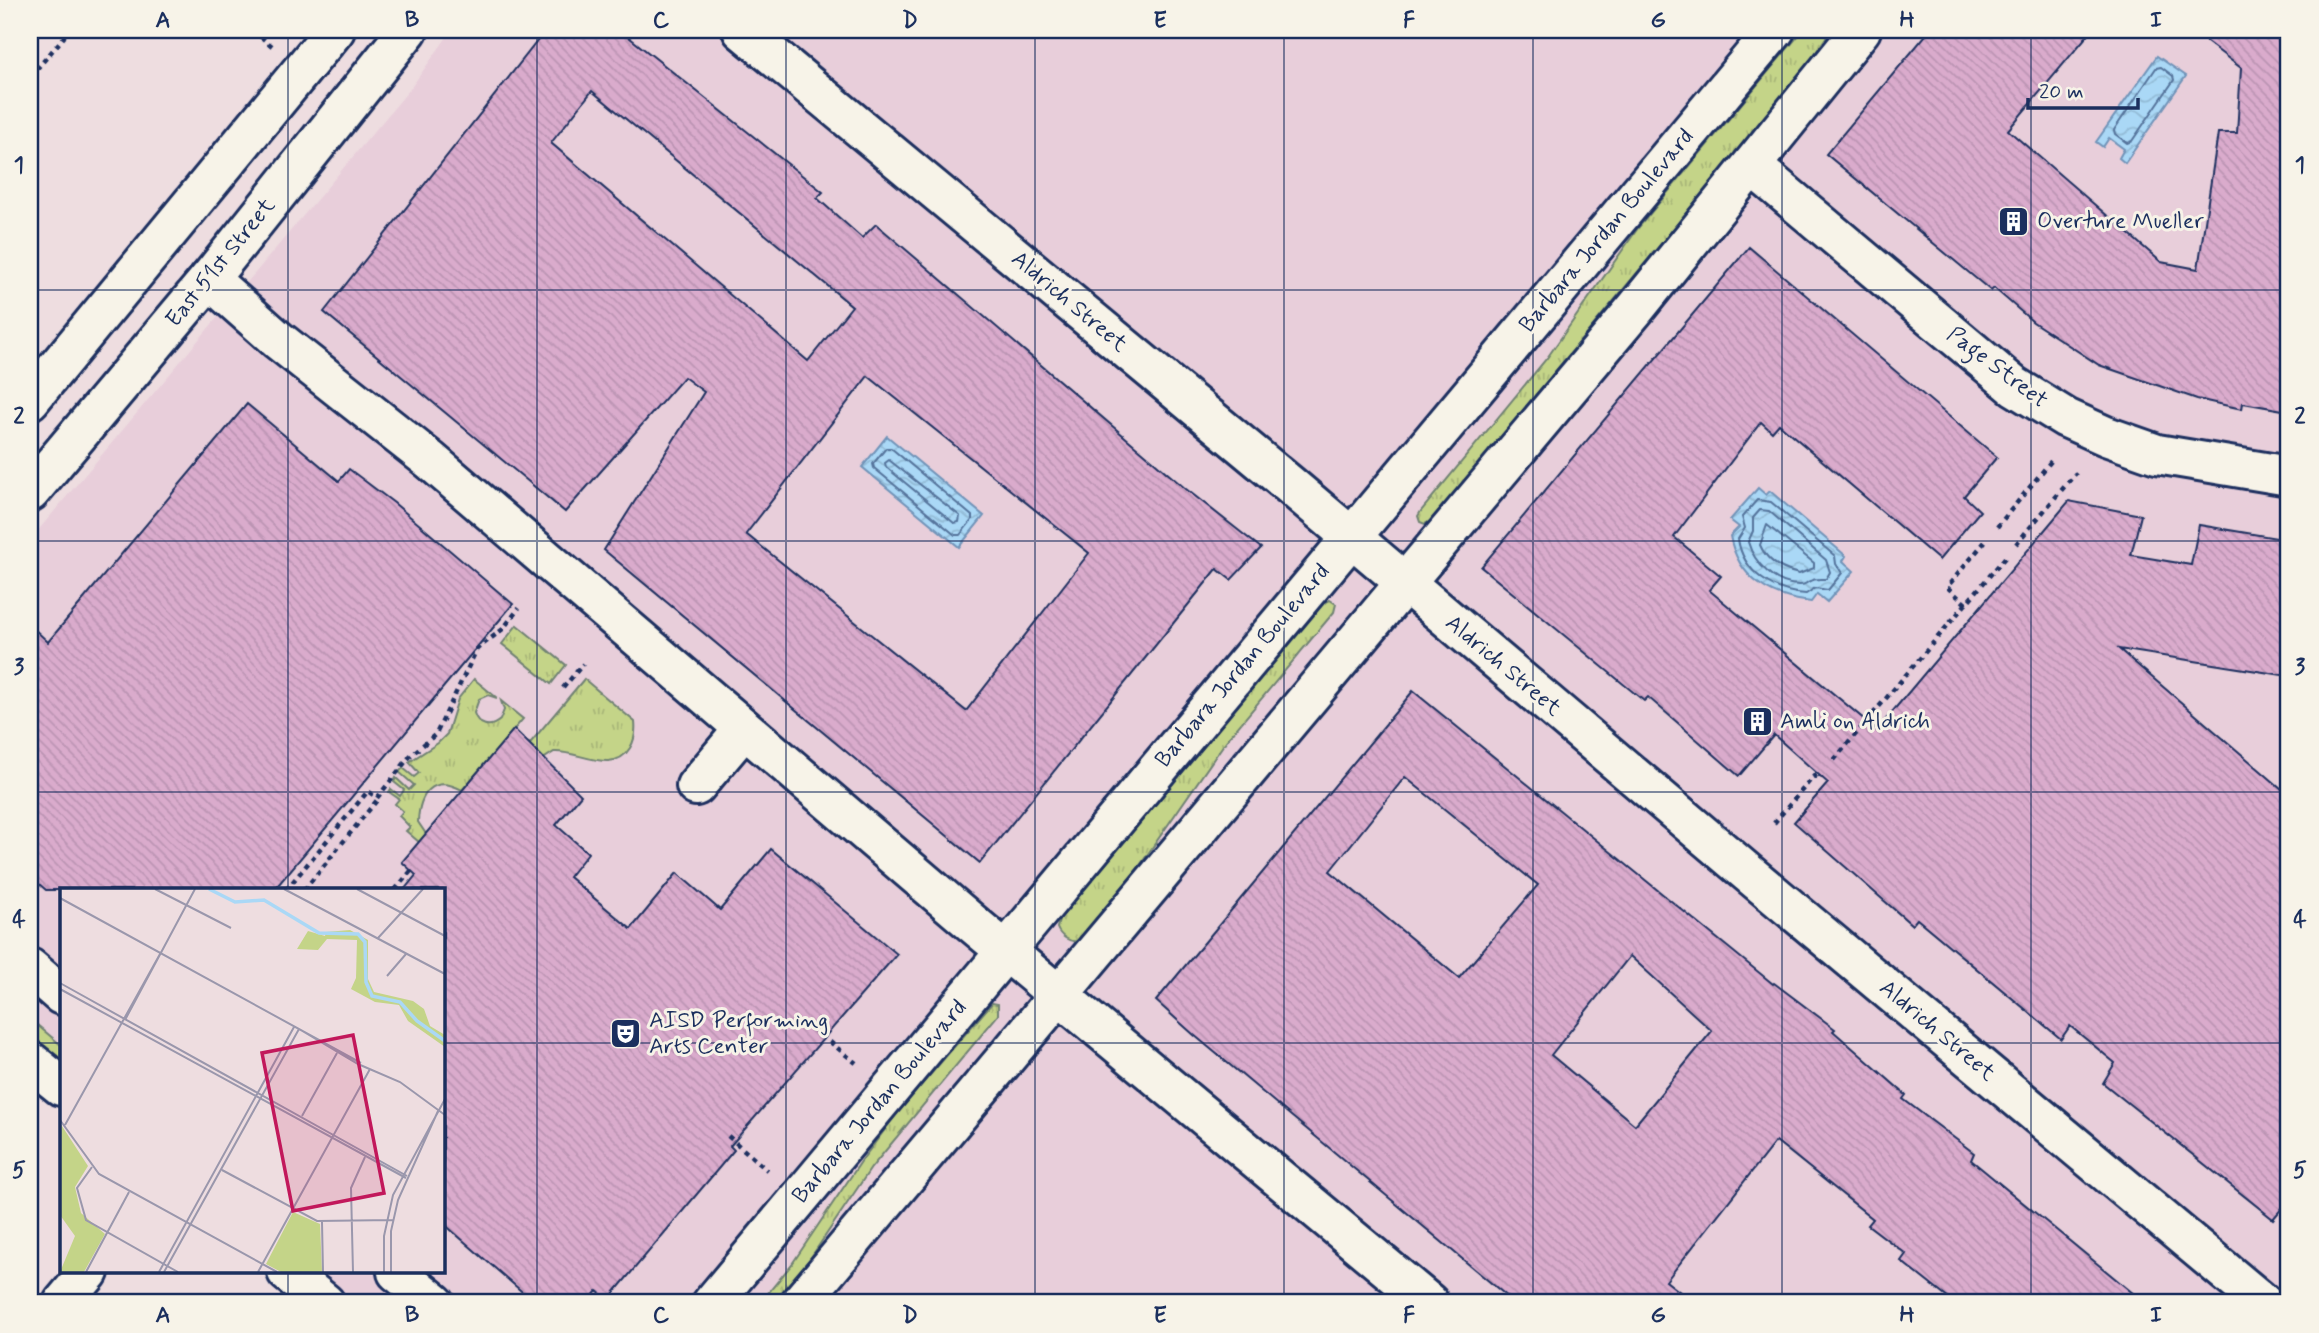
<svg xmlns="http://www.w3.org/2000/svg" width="2319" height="1333" viewBox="0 0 2319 1333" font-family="Mynerve,sans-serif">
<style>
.built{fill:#e8ceda}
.grass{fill:url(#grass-tufts);stroke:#708273;stroke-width:2}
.water{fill:url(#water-waves);stroke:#7194b9;stroke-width:2}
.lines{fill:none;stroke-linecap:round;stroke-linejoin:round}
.shore{stroke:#54739b;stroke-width:2}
.building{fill:url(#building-back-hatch);stroke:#1b2f5e;stroke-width:2;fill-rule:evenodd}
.minor-casing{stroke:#1b2f5e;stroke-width:44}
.major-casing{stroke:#1b2f5e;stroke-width:44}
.path{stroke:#1b2f5e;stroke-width:4.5;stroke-dasharray:5 5;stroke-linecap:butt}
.minor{stroke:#f7f3e8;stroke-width:38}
.major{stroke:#f7f3e8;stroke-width:38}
.grid{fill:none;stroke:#1b2f5e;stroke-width:2;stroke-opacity:0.55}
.labels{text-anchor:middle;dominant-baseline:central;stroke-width:6;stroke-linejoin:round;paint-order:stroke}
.poi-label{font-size:23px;fill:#1b2f5e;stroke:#f7f3e8;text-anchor:start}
.street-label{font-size:23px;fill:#1b2f5e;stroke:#f7f3e8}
.inset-river{fill:none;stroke:#aad8f6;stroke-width:3.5}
.inset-road{fill:none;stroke:#9a97ac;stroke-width:2}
.view{fill:#c2185b;fill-opacity:0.15;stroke:#c2185b;stroke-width:3.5}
.inset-edge{fill:none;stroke:#1b2f5e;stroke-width:3.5}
.neatline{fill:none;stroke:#1b2f5e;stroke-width:2.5}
.grid-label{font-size:23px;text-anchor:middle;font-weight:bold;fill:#1b2f5e}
</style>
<defs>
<pattern id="grass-tufts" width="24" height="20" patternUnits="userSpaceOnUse" patternTransform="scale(1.75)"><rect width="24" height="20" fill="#c4d488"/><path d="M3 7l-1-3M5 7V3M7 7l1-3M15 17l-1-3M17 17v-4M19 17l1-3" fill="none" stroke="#a8b678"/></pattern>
<pattern id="water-waves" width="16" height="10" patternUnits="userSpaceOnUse" patternTransform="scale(1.75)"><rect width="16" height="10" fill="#aad8f6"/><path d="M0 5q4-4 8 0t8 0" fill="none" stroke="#92bad5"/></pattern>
<pattern id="building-back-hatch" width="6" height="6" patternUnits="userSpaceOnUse" patternTransform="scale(1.75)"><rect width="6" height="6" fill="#daabcc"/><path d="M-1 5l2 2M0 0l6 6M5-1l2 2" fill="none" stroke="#ba93b2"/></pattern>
</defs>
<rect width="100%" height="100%" fill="#eedde0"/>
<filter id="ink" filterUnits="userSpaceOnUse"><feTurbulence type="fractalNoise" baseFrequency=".0143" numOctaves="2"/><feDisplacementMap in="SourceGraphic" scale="14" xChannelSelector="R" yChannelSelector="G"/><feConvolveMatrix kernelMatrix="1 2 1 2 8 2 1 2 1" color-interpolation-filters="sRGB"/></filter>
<g filter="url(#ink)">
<polygon class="built" points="452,30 2289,30 2289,1303 328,1303 290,1272 443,1272 443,890 61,890 61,1078 30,1052 30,540 410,89"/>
<g class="grass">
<polygon points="1803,30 1831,30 1810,61 1758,127 1431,521 1425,524 1420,522 1418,516 1421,511 1547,358 1638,228"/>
<path d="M1330,600L1336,604L1334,612L1226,741L1134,874L1078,941C1070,943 1060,936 1057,928L1059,920L1324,603Z"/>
<polygon points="517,625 566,665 551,684 502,644"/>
<path d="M474,679L497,698L488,695L479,699L474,713C478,726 490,729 500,720L504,710L501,701L523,719L462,790C433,774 419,794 418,822L426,834L419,842L406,831L410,827L399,816L403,811L395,804L399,799L389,792L391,789L400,796L404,790L394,782L396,778L409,790L414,785L399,772L403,768L414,777L419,773L409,762L438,743L447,734L458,699Z"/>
<path d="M584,679L635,722C636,732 635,740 630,748C613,776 578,750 554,752L484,798Z"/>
<polygon points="992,1003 998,1004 998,1015 871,1168 801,1272 776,1303 760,1303 792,1264 862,1160 899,1111"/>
<polygon points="30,1019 61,1045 61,1062 30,1035"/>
</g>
<g class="water">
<polygon points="2157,56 2186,76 2125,163 2119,158 2124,149 2109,138 2103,147 2096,142"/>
<polygon points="887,436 984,516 959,547 862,467"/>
<path d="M1758,488L1766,495L1770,491L1846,556L1843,561L1854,571L1827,602L1817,594L1811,602C1770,598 1738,578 1730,536L1739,527L1730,520Z"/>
</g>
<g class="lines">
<g class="shore">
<polygon points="2161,67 2173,76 2174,80 2132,141 2127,143 2115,134 2114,130 2156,68"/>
<polygon points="886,448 891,448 972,516 972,520 960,535 955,535 874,468 873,464"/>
<polygon points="889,460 960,516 959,522 954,523 886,467 885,463"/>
<path d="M1757,500L1771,502L1835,556L1836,564L1842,573L1828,590L1815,588L1806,594C1774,592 1743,573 1738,539L1745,528L1742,517Z"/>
<path d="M1760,510L1769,511L1826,560L1830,572L1826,579C1821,579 1815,578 1810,581C1805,583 1806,585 1800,585C1776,586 1754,563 1748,542L1753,531V518Z"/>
<path d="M1767,525L1814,563V568L1799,574C1781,570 1767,561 1760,545Z"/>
</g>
</g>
<g class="building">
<path d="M546,30H620L823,192L817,198L862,238L876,224L1186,489L1261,548L1231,580L1217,569L980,863L604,550L704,392L684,377L565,512L324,312ZM592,91L852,306L808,361L551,143ZM868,376L1089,553L966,711L746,534Z"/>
<polygon points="1930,30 2092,30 2008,130 2161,262 2198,269 2218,133 2237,133 2241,68 2191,30 2289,30 2289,212 2279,272 2289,274 2289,403 2285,402 2283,410 2243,403 2242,409 2197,399 2099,365 2033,322 1994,288 1991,291 1826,154"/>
<polygon points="1749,247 1997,457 1964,496 1980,511 1939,560 1779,424 1772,432 1761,422 1674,537 1721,576 1709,590 1877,730 2069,501 2141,515 2131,555 2191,565 2199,525 2289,540 2289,676 2119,649 2289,795 2289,1200 2273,1219 2103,1083 2115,1063 2070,1026 2061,1039 1917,919 1912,925 1794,822 1828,783 1774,735 1739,776 1648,697 1644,701 1481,567"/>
<polygon points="247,404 339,481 349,469 394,503 513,604 274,890 46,890 30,876 30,625 48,642"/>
<path d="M1413,691L1773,984L1774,983L1835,1029L1833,1031L1906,1095L1903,1099L1974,1153L1971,1160L2145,1303H1954L1901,1261L1906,1254L1868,1225L1873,1219L1776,1141L1666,1281L1694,1303H1515L1194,1035L1156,1001ZM1405,777L1538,885L1459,978L1330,871ZM1630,956L1712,1031L1635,1125L1551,1055Z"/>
<polygon points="514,729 581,795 556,825 588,853 569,877 631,929 677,873 720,910 771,849 897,954 730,1146 734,1150 608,1300 597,1291 587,1303 535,1303 443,1223 443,890 404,890 416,875 402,862"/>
</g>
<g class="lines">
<defs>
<g id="minor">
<polyline points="742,30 1290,485 1748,873 2263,1303"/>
<polyline points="1752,166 2014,386 2066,418 2106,436 2157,454 2289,476"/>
<polyline points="209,279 278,340 430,460 972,923 1429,1303"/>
<polyline points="696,786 744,729"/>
<polyline points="30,968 61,995"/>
<polyline points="30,1061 61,1086"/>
<polyline points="287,1272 325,1303"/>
<polyline points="397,1272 435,1303"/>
<polyline points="63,1303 89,1272"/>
<polyline points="712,1303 1775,30"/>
<polyline points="800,1303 1636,308 1861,30"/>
</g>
<g id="major">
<polyline points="30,400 335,30"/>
<polyline points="30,492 209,279 408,30"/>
</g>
</defs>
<use href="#minor" class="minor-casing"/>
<use href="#major" class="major-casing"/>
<g class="path">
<polyline points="253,30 272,46"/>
<polyline points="30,77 64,37 64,30"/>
<polyline points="1997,527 2052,460"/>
<polyline points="2016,544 2076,473"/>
<polyline points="1966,604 1947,587 1988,538"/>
<polyline points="563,688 583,664"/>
<polyline points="1834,760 2008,554"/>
<polyline points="1774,823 1814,776 1818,780 1821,776"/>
<polyline points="286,890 368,791 377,798 411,755 436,734 477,649 503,629 519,608"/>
<polyline points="304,890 378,799"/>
<polyline points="395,890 411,871"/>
<polyline points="814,1029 856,1063"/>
<polyline points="728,1136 767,1170"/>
</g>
<use href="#minor" class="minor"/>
<use href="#major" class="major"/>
</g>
</g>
<path class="grid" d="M288,30V890M537,30V1303M786,30V1303M1035,30V1303M1284,30V1303M1533,30V1303M1782,30V1303M2031,30V1303M30,290H2289M30,541H2289M30,792H2289M30,1043H61M443,1043H2289M288,1272V1303"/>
<defs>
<symbol id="building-square" viewBox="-11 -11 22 22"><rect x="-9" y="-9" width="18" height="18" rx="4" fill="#1b2f5e" stroke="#f7f3e8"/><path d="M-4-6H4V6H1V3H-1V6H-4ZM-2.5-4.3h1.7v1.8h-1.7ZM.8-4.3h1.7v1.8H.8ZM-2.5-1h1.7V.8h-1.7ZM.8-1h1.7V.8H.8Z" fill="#fff"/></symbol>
<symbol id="theatre-square" viewBox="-11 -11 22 22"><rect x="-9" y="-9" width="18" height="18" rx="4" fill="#1b2f5e" stroke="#f7f3e8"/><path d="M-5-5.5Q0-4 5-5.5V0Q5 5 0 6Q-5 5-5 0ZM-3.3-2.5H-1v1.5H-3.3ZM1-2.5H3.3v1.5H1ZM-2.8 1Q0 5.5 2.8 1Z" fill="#fff"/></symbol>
</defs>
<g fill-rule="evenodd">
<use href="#building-square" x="1996" y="204" width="35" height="35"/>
<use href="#building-square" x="1740" y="704" width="35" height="35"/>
<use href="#theatre-square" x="608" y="1016" width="35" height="35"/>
</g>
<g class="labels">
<g class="poi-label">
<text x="2037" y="222">Overture Mueller</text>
<text x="1780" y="722">Amli on Aldrich</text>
<text x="649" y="1021">AISD Performing<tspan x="649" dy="26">Arts Center</tspan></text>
</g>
<g class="street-label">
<text transform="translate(1607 231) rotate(-50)">Barbara Jordan Boulevard</text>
<text transform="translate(221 263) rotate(-51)">East 51st Street</text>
<text transform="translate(1069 302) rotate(40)">Aldrich Street</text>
<text transform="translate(1997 368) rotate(37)">Page Street</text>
<text transform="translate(1243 666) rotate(-50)">Barbara Jordan Boulevard</text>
<text transform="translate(1503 666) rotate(40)">Aldrich Street</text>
<text transform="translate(1937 1031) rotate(40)">Aldrich Street</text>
<text transform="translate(880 1102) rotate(-50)">Barbara Jordan Boulevard</text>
</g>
</g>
<g transform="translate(60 888)">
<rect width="385" height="385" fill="#eedde0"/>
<path d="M290,42L308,52V91L314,104L353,113L364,121L370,138L385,147V159L348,133L339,117L315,114L291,101L296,90L297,52L267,51L258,62L237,61L248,43L265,48L266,44Z" fill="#c4d488"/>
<path d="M0,235L28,278L15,299L21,325L45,346L24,384H0L15,348L0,327ZM233,324L260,336L262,384H221L206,376Z" fill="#c4d488"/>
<path class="inset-river" d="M149,1L175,14L204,12L259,45L298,46L305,54L306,94L312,108L340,114L357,133L385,153"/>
<path class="inset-road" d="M95,1L171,40M224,1L385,86M297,1L385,48M0,10L301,175M318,50L363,1M327,88L346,66M0,95L347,288M0,101L346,290M65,132L135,1M239,141L298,176L340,194L385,227M242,228L277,165M0,232L39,286L217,384M5,237L100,66M32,279L17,300L26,332L118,384M162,282L257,333L333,332M262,334L263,384M26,384L69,304M99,384L234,139M104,384L239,141M198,384L310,181M293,384L291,300L305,269M324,384V348L333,307L385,211M331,384V343L338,312L378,223"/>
<path class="view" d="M293,147L324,305L233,323L202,165Z"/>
<rect width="385" height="385" class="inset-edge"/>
</g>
<rect width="2319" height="1333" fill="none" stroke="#f7f3e8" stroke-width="77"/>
<path d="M2028 98v10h110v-10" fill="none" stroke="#1b2f5e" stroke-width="3.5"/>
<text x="2039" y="98" font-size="21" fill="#1b2f5e" stroke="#f7f3e8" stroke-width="5" paint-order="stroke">20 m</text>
<rect x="38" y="38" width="2242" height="1256" class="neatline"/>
<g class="grid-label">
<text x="163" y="27">A</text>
<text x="412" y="27">B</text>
<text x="661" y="27">C</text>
<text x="910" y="27">D</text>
<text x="1160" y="27">E</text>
<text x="1409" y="27">F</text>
<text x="1658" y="27">G</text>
<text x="1907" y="27">H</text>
<text x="2156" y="27">I</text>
<text x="19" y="172">1</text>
<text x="2300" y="172">1</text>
<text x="19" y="423">2</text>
<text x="2300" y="423">2</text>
<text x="19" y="674">3</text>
<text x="2300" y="674">3</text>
<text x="19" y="926">4</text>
<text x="2300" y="926">4</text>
<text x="19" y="1177">5</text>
<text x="2300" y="1177">5</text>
<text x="163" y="1322">A</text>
<text x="412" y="1322">B</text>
<text x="661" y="1322">C</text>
<text x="910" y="1322">D</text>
<text x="1160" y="1322">E</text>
<text x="1409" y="1322">F</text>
<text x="1658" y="1322">G</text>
<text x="1907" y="1322">H</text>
<text x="2156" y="1322">I</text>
</g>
</svg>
